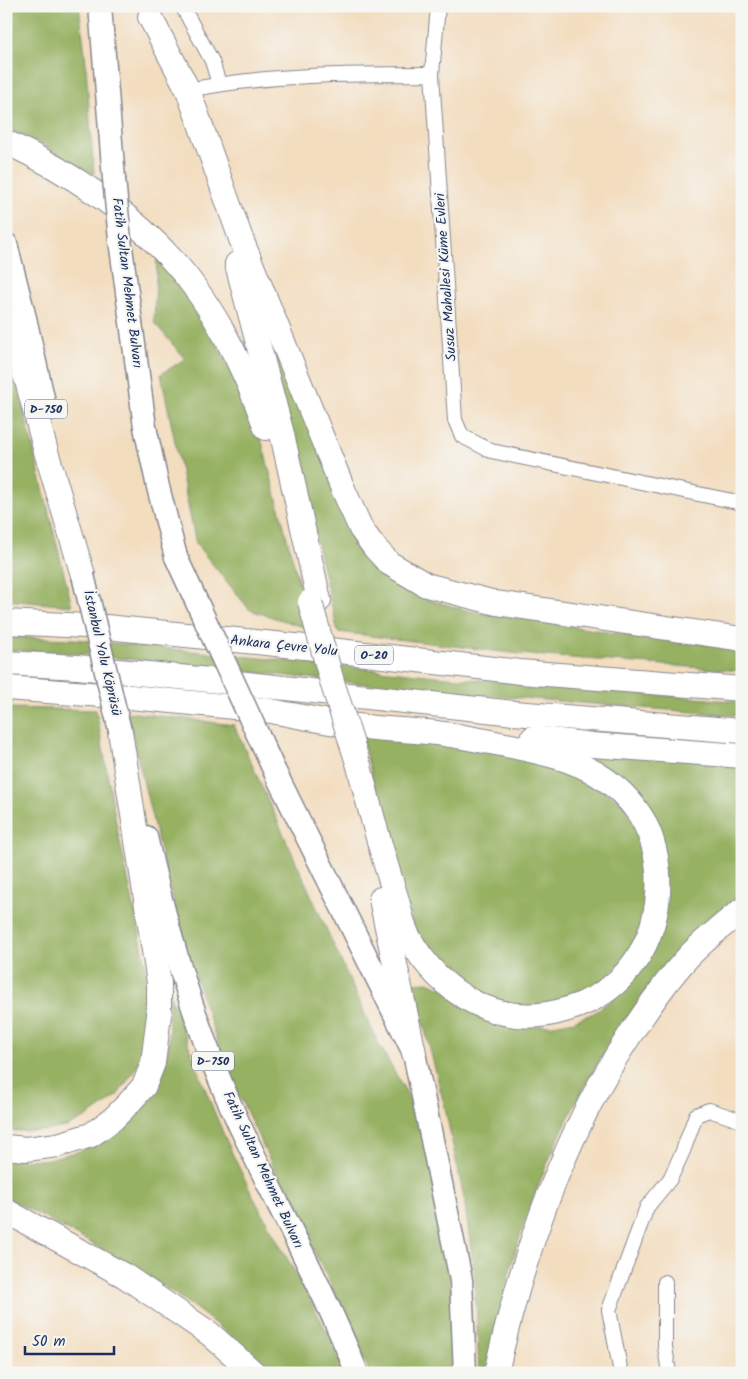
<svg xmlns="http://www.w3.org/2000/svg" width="748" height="1379" viewBox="0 0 748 1379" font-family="Kalam,sans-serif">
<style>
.forest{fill:#96b162;stroke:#587060}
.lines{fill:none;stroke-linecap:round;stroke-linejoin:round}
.minor-casing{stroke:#87868e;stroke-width:16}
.trunk-casing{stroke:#87868e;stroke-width:25}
.motorway-casing{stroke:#87868e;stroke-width:26}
.minor{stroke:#fff;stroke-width:14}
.trunk{stroke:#fff;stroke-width:22}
.motorway{stroke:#fff;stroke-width:24}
.trunk-bridge-casing{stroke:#87868e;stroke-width:25;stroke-linecap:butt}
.motorway-bridge-casing{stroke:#87868e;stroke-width:26;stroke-linecap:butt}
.trunk-bridge{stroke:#fff;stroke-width:22}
.motorway-bridge{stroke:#fff;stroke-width:24}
.labels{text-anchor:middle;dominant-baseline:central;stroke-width:4.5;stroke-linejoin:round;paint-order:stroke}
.shield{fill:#f6f6f2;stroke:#5d6b8a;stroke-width:1}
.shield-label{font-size:12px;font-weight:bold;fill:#1b2f5e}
.street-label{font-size:14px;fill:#1b2f5e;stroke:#f6f6f2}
</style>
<rect width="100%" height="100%" fill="#f6f6f2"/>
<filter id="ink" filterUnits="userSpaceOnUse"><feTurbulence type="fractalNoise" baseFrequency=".02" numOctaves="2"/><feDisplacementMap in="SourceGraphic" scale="10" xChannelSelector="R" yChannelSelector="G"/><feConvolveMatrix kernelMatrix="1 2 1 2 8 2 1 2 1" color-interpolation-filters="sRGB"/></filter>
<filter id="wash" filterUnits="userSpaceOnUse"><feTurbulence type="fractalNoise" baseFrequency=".0096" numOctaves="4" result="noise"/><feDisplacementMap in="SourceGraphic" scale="20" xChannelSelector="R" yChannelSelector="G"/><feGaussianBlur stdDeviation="1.12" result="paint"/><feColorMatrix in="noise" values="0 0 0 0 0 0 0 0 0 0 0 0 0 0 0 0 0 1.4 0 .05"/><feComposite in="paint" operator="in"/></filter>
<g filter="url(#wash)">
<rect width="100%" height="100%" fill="#f3ddbf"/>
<g class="forest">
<polygon points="6,6 79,6 85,54 94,174 39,143 6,128"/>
<polygon points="157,256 201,310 259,431 304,603 307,628 250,610 196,544 161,374 185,359 154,322"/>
<polygon points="6,345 14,371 72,606 6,600"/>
<polygon points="280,355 382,571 426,599 469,611 608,632 742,649 742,671 520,654 338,632 273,359"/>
<polygon points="6,637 73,639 447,677 742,702 742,716 422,690 71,653 6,650"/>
<polygon points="6,708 96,710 117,828 144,955 152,1017 148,1046 130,1077 116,1097 87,1117 66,1127 43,1131 16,1131 6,1129"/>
<path d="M127,712L234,725L378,1043L422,1120L447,1253L454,1322L453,1373H370C343,1308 311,1245 280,1181C261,1142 241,1102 225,1061C181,948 155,830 127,712Z"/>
<polygon points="361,736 439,740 571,767 623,804 646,846 647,898 643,920 634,942 621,964 604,980 584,993 538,1007 499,1004 448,975 412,924"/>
<path d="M573,752L742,762V896C627,986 553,1124 512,1262C502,1299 494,1336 485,1373H479L475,1278L464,1198L445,1108L413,983L428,982L535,1026L554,1025L574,1021L594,1013L614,998L638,973L660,842Z"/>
<path d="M169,992C192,1054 214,1118 244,1178C276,1244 318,1305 345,1373H270C237,1340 202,1311 163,1286C113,1253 59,1226 6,1197V1159L44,1160L80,1151L108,1136L160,1075L169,1046Z"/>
</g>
</g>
<g filter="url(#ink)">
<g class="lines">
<defs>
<g id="minor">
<polyline points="182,6 212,61 219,84"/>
<polyline points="432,74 438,6"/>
<path d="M188,90C269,74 350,74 432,74L455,420L462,436L491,451L742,503"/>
<polyline points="665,1282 665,1347 669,1373"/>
<polyline points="621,1373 609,1310 647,1207 670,1179 683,1151 696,1115 709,1110 742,1121"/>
</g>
<g id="trunk">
<polyline points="100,6 114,179"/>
<polyline points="120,240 145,427 158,487 176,557"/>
<polyline points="6,244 25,318 46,411"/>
<polyline points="275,772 414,1053 461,1280 465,1373"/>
<path d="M146,837C168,935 196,1032 239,1124C278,1207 323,1287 357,1373"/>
</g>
<g id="motorway">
<polyline points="150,17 188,90 241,239 343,489 361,529 375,548 389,563 426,585 496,603 742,639"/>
<path d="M6,142C68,171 129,211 175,263C215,308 246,371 266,428"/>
<polyline points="237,264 282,434 319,600"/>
<polyline points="6,322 27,381 45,448 83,575"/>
<polyline points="6,622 106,627 305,647 520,672 742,689"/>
<polyline points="6,663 77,667 220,681 514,713 742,731"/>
<polyline points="6,688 130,697 264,710"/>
<path d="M266,710C299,716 332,724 366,727C389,730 413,730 436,733C463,736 489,742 516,747C544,753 572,759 597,774C615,785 632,801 643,820C670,870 661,940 620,979C605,994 588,1003 568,1009C500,1031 441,995 408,936C402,925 400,910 396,897C382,854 370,810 359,766"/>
<polyline points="533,738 593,745 742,756"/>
<polyline points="381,899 414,1053"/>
<polyline points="6,1147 26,1149 58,1145 91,1135 113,1119 128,1104 144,1086 153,1063 159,1015 159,983 120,731"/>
<polyline points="6,1211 125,1276 210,1334 254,1373"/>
<path d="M496,1373C523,1252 564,1133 633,1030C650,1005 667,980 688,957C704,940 723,925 742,910"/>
</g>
</defs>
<use href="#minor" class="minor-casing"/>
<use href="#trunk" class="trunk-casing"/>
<use href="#motorway" class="motorway-casing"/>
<use href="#minor" class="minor"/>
<use href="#trunk" class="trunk"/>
<use href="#motorway" class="motorway"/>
<defs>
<g id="trunk-bridge">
<polyline points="114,179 120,240"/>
<polyline points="176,557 275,772"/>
<polyline points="83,575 120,731"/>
</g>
<polyline id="motorway-bridge" points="310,602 333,685 359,766"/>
</defs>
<use href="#trunk-bridge" class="trunk-bridge-casing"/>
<use href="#motorway-bridge" class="motorway-bridge-casing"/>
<use href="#trunk-bridge" class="trunk-bridge"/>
<use href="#motorway-bridge" class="motorway-bridge"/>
</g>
</g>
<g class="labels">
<g class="shield">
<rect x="25" y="399.5" width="42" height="19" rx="4"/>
<rect x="355" y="645.5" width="38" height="19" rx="4"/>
<rect x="192" y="1051.5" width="42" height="19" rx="4"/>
</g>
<g class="shield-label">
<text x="46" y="409">D-750</text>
<text x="374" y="655">O-20</text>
<text x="213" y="1061">D-750</text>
</g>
<g class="street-label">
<text transform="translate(446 277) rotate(-94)">Susuz Mahallesi Küme Evleri</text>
<text transform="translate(127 283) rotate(83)">Fatih Sultan Mehmet Bulvarı</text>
<text transform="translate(284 646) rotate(6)">Ankara Çevre Yolu</text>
<text transform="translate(102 653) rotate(77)">İstanbul Yolu Köprüsü</text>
<text transform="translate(263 1170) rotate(65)">Fatih Sultan Mehmet Bulvarı</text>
</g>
</g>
<rect width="748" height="1379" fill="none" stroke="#f6f6f2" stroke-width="25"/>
<path d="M25 1346v8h89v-8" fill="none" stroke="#1b2f5e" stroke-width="2.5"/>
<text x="32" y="1346" font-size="15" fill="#1b2f5e" stroke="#f6f6f2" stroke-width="4" paint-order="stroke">50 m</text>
</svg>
